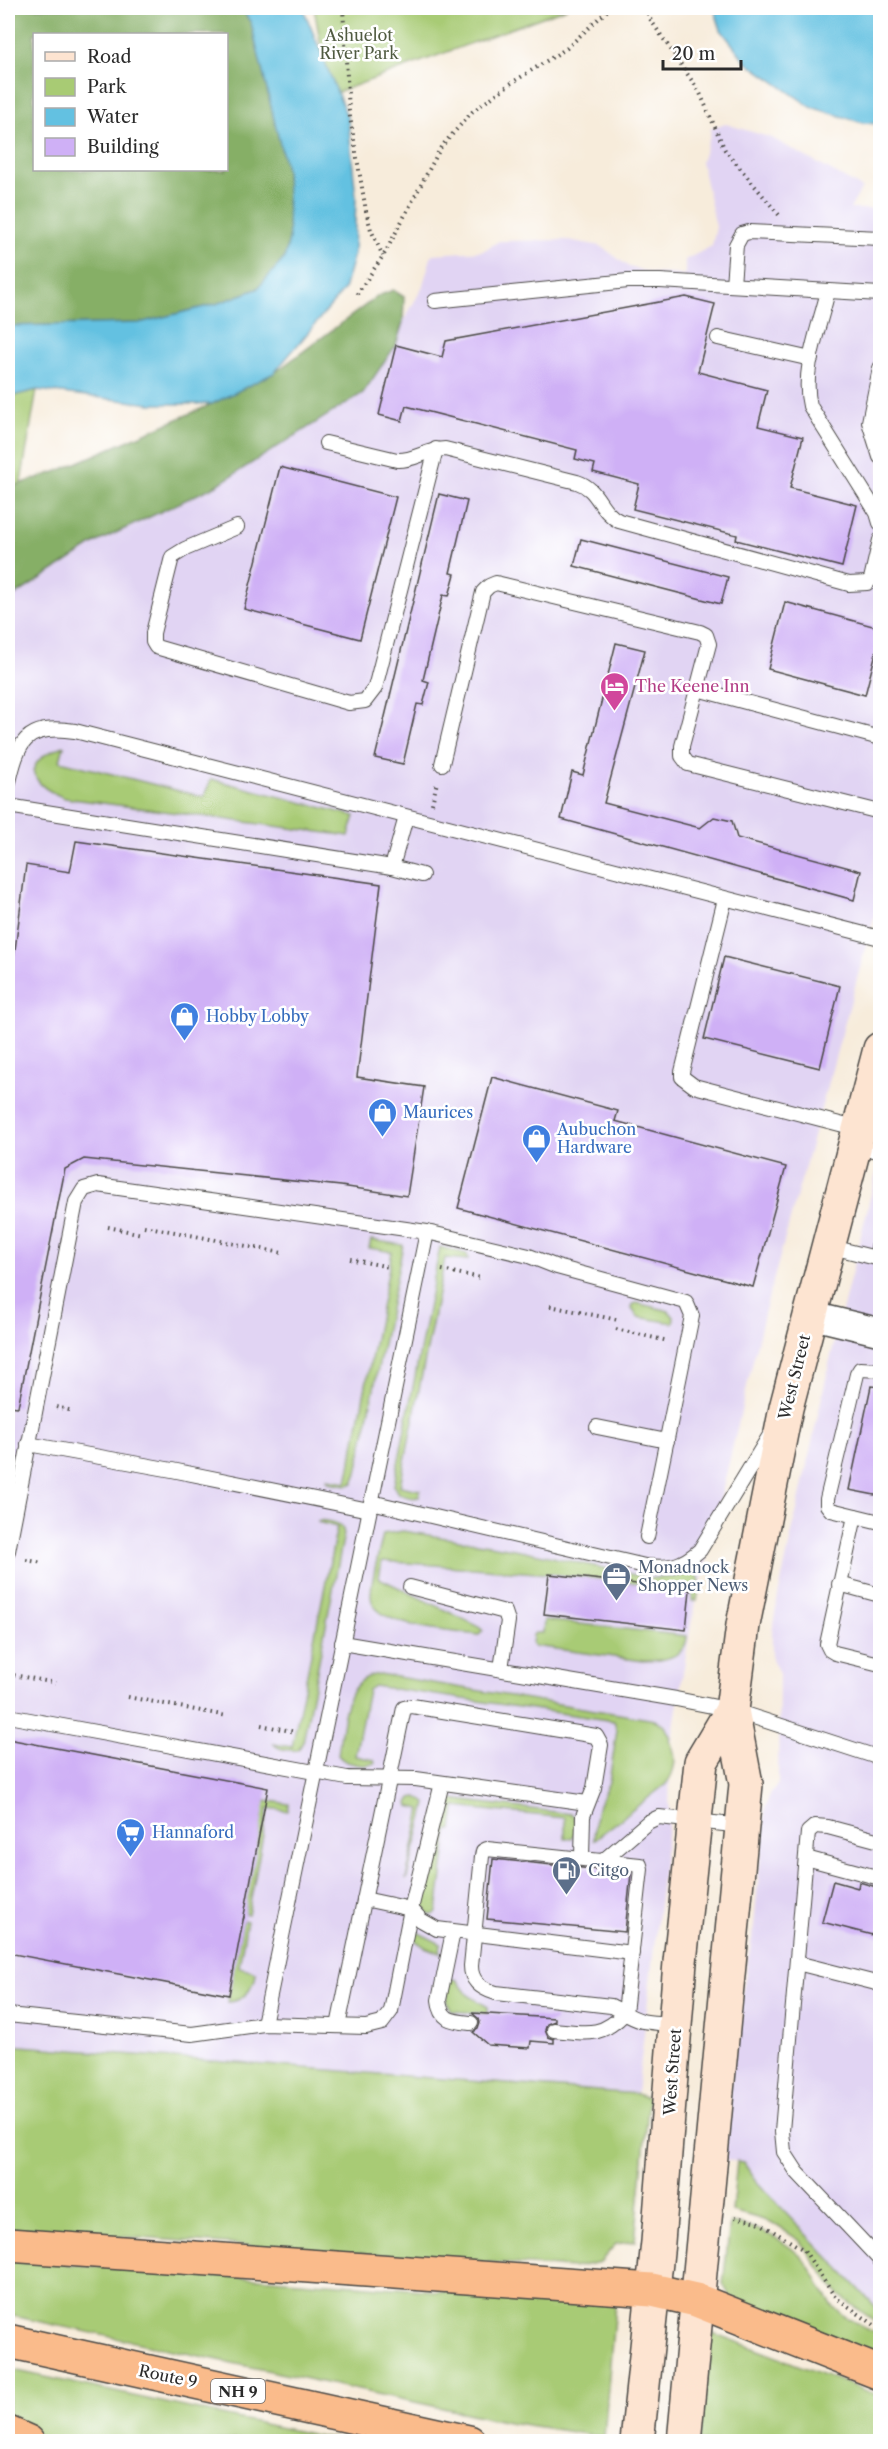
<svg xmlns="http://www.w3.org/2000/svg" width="888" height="2449" viewBox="0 0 888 2449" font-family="'Libre Caslon Text',serif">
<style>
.built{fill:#e1d4f3}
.green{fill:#a8cb74;stroke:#6a7b50;stroke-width:1.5}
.forest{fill:#86af66;stroke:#586d48;stroke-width:1.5;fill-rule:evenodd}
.water{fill:#63c1e1;stroke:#477686;stroke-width:1.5}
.building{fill:#cfb0f6}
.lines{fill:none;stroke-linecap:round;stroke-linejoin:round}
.lane-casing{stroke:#4a4845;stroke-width:16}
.street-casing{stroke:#4a4845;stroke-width:30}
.secondary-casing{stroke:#4a4845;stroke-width:36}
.highway-casing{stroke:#4a4845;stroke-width:36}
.path{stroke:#4a4845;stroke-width:4;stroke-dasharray:1.5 4.5;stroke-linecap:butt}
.lane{stroke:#fff;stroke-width:14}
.street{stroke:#fff;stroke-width:27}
.secondary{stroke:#fde4d1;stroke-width:33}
.highway{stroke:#fabb8b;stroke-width:33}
.labels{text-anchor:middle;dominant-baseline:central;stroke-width:5;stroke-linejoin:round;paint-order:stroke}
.shield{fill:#fff;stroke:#6b6b6b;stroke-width:1.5}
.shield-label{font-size:15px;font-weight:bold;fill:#2b2b2b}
.park-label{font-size:16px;fill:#505b41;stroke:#fff}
.hotel-label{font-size:16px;fill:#b23c85;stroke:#fff;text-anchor:start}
.shop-label{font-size:16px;fill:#366cbe;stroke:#fff;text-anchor:start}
.street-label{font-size:16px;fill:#2b2b2b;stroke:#fff}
.service-label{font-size:16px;fill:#4e5e75;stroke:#fff;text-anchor:start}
</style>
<rect width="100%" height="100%" fill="#fff"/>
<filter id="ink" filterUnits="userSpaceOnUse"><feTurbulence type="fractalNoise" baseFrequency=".0167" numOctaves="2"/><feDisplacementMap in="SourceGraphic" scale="12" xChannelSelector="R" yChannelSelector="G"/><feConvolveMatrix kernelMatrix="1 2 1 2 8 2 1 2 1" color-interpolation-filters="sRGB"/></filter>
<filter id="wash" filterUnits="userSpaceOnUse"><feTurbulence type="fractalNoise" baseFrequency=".008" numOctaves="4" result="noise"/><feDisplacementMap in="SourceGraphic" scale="24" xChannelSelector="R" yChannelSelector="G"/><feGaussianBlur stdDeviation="1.35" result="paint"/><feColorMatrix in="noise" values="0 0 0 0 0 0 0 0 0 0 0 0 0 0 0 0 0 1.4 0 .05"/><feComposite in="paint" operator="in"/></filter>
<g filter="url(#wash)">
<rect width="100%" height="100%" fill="#f7ecdb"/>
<g class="built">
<polygon points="726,124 772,138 862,188 850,209 880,209 880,896 764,1314 691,1624 670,1751 669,1818 637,2094 8,2045 8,600 97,542 217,485 363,393 396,345 403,322 422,288 432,254 483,251 499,241 567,240 601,246 629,267 653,273 685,275 685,260 712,246 716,227 701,161 710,137 711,128"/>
<polygon points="880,1158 880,2311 757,2182 743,2162 723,2160 735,2037 754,1926 765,1809 770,1793 778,1784 779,1673 772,1659 772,1633 777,1601 830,1360"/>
</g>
<g class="green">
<polygon points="314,8 567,8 330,95"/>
<polygon points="37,390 8,557 8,397"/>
<path d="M64,746L60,761L204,797L211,779L355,816L349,836L65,798C51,792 38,787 33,771C37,757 50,751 64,746Z"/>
<polygon points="371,1240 403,1245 357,1473 353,1483 348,1485 329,1482 327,1479 347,1482 392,1252 369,1248"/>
<path d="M440,1247L467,1254L468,1260L445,1258L400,1486L420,1490L419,1497C410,1499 396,1496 394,1485Z"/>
<polygon points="637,1303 669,1311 674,1317 673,1323 638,1317 632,1309 633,1304"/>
<path d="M320,1520C330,1522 343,1521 344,1534L303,1742L298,1750C291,1751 279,1750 274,1744L292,1747L337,1527L318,1522Z"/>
<path d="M403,1531L520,1550L649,1578L674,1577L695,1568L700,1581L697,1601H692V1590L549,1574L382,1561L379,1578L478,1626L483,1631L479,1635C455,1631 373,1628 371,1597C370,1582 380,1550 383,1534Z"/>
<path d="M544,1620L687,1636C686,1659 660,1661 643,1661L534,1646L532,1644L533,1635L535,1633H543Z"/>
<path d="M379,1674L655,1720L665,1726L671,1738L669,1740C678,1755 676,1771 666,1784L594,1840L596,1811L609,1782L617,1730L614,1721L374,1686L368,1690L355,1756L374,1760L375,1763C366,1768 344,1764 338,1755L339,1748C343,1720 344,1678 379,1674Z"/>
<polygon points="417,1797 426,1803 425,1809 406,1880 421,1809 409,1806 408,1803 411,1798"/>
<path d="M450,1799L571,1814L574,1816C577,1823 576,1832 572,1838H565V1818L455,1807L452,1830H448L437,1912L433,1915L428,1914L421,1897Z"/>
<polygon points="265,1800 289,1804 288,1811 268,1808 248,1915 244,1914"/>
<path d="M243,1920L247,1921L239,1967L251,1970L256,1973C255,1988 243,2002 227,2002Z"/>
<polygon points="413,1926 419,1933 441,1944 440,1953 425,1947 416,1941 412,1935"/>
<polygon points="451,1979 457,1980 468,1995 488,2007 488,2014 452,2011 446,2001"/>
<polygon points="8,2045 637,2094 649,2098 635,2241 616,2244 600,2262 573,2268 8,2229"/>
<polygon points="737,2161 743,2162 757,2182 880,2311 880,2325 839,2295 799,2240 771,2222 732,2211"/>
<path d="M730,2223C758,2226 788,2241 807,2263C818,2277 823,2297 837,2310C849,2321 866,2328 880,2336V2359L731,2298L723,2284Z"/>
<polygon points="8,2260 615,2304 604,2437 508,2422 8,2315"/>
<polygon points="713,2333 880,2396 880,2441 699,2442"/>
<polygon points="8,2369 343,2441 55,2441 8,2423"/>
</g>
<g class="forest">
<path d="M8,8H241L251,23L286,169L289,240L284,259L257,289L216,304L139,323L8,326ZM34,34H226V170H34Z"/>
<polygon points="393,290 404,297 403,322 396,345 363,393 217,485 97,542 8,600 8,488 58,471 212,404 274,373 378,296"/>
</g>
<g class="water">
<polygon points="241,8 303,8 348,119 356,197 354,254 344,290 274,373 212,404 151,404 37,390 8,397 8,326 139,323 216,304 257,289 284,259 289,240 286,169 251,23"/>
<polygon points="714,8 880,8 880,124 863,123 811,107 746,62 721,30"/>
</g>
<g id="blocks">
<g class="building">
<polygon points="686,297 715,304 698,372 767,390 758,426 803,437 790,488 857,505 842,567 736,540 737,535 633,509 639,484 593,472 595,464 575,459 577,450 406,406 402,421 379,415 396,345 442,357 446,341"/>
<polygon points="280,467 396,497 360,639 244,609"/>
<polygon points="439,494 467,501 450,573 455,574 449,596 443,595 423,680 429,682 423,705 417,704 403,764 375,758"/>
<polygon points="581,539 728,577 721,604 574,566"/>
<polygon points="785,602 880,628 880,637 865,695 768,669"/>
<polygon points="616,643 645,650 604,803 700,828 714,817 732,821 737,838 861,871 854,900 561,819 572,772 583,775"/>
<polygon points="76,841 381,884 357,1077 424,1087 407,1196 341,1186 84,1159 65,1169 18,1407 8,1406 8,1004 26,865 70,872"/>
<polygon points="724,957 840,986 820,1068 704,1039"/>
<polygon points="492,1077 618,1111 615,1121 786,1167 753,1287 458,1208"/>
<polygon points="871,1386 880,1387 880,1496 849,1490"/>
<polygon points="549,1574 690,1590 686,1630 544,1614"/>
<polygon points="8,1739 268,1788 229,1995 8,1953"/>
<polygon points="493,1859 631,1873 625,1932 487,1919"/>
<polygon points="833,1881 858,1888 859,1882 880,1888 880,1937 822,1922"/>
<polygon points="472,2013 555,2018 555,2021 547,2024 545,2030 548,2037 554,2039 554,2043 531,2041 530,2048 488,2045 473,2032 478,2029 480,2023 479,2019"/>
</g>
</g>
</g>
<g filter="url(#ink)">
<use href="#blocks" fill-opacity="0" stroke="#4a4845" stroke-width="1.5"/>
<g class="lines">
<defs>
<g id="lane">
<polyline points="733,285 736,245 742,234 749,232 880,238"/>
<path d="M828,291C820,326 801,370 810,406L877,513L880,523"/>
<polyline points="435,301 628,281 660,281 880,294"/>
<polyline points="718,338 811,359"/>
<polyline points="880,368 869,422 880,457"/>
<path d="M326,443L397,460C414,461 427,449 445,449L577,482C599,489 599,511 619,521L849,584L867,583L871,579L880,540"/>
<polyline points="237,527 185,549 172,557 153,633 153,642 156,647 349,703 365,701 375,688 436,449"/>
<polyline points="697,689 880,738"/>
<polyline points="442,764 483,592 489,586 496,583 700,632 706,635 709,644 682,746 682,756 688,764 880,812"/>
<path d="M8,786C18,743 24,723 75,731L880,938"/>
<polyline points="8,806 392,867"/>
<polyline points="406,817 392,867 422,875"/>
<polyline points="725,899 682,1072 682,1077 694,1086 859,1129"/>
<polyline points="854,1145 880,1152"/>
<polyline points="828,1246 880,1259"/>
<polyline points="876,1257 880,1239"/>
<polyline points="880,1370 860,1369 857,1374 827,1499 827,1505 831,1510 880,1522"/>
<polyline points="597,1427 667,1441"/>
<polyline points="28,1444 172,1470 369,1510"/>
<path d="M371,1502L645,1566C670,1568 681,1567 700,1550L770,1435"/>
<polyline points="855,1516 827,1644 830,1650 835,1653 880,1664"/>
<polyline points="8,1551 76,1202 84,1189 98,1185 427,1232 529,1256 557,1267 686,1302 692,1316 647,1537"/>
<polyline points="839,1584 880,1595"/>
<polyline points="410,1587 505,1612 508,1621 501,1669"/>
<polyline points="342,1643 676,1699 732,1710 880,1758"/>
<polyline points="8,1716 347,1778 416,1779 587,1803"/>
<polyline points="880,1841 828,1827 815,1826 808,1832 782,2131 784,2152 797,2172 880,2260"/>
<polyline points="806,1858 880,1878"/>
<polyline points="604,1860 648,1822 659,1817 742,1826"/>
<polyline points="364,1899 411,1909 421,1920 437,1929 632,1953"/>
<path d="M453,1932L439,2000C441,2021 452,2021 471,2023"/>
<polyline points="797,1963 880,1984"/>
<polyline points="8,2015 192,2034 264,2024 366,2027 382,2023 391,2011 411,1909 442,1783"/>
<polyline points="264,2024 427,1232"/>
<polyline points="338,2026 404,1708 412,1706 596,1736 601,1745 594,1788 583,1816 582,1857"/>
<path d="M554,2030C586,2033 601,2038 625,2013L641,1869L640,1865L487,1849L483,1851L482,1856L471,1966C471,1982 482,1989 496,1993L611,2006C621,2011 631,2018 642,2021C652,2023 664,2023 675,2025"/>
</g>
<polyline id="street" points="810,1315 880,1332"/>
<g id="secondary">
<polyline points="637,2442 658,2242 680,1962 701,1762 732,1710"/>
<polyline points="684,2442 746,1784 732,1710 743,1625 786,1408 880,1049"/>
</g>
<g id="highway">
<polyline points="8,2245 652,2290 696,2300 880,2373"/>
<polyline points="8,2341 469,2442"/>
<polyline points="8,2433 28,2442"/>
</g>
</defs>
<use href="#lane" class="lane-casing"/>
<use href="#street" class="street-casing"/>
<use href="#secondary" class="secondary-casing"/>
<use href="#highway" class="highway-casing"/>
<g class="path">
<polyline points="343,8 349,111 366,211 371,230 383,256"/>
<polyline points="646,8 650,19 699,91 725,150 779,215"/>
<polyline points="357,294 385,253 441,147 472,112 510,84 567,48 610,8"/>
<polyline points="432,804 437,782"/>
<polyline points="144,1226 282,1253"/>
<polyline points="108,1227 142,1234"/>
<polyline points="350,1259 389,1267"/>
<polyline points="442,1270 481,1278"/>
<polyline points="550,1306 618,1320"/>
<polyline points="616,1329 668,1341"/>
<polyline points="56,1407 73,1411"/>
<polyline points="26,1560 43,1563"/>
<polyline points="8,1674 56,1683"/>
<polyline points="128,1697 227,1716"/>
<polyline points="261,1725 296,1732"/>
<polyline points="243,1918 247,1919"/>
<polyline points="735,2217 758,2222 804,2250 835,2297 880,2329"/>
</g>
<use href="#lane" class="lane"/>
<use href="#street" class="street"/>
<use href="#secondary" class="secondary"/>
<use href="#highway" class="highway"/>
</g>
</g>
<defs>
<symbol id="hotel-pin" viewBox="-11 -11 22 30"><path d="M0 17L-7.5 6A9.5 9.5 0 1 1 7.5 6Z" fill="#d1479c" stroke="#fff"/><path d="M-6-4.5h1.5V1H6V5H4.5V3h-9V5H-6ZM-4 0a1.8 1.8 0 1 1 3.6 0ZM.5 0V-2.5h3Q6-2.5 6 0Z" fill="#fff"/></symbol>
<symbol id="shop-pin" viewBox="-11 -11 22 30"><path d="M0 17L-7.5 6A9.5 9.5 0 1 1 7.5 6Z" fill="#3f7fe0" stroke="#fff"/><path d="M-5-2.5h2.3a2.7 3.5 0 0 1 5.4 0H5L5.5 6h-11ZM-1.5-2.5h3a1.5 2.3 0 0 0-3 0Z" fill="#fff"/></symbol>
<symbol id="office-pin" viewBox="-11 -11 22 30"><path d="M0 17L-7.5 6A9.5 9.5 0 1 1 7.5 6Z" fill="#5c6f8a" stroke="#fff"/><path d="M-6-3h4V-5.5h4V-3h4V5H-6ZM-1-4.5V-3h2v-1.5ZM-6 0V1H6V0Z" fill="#fff"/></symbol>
<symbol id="supermarket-pin" viewBox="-11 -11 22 30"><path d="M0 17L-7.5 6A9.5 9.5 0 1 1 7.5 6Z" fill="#3f7fe0" stroke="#fff"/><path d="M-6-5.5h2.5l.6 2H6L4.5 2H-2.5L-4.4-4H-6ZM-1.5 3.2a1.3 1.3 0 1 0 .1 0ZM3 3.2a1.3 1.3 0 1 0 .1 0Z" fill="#fff"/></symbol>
<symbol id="fuel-pin" viewBox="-11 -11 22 30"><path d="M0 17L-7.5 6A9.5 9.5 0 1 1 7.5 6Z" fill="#5c6f8a" stroke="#fff"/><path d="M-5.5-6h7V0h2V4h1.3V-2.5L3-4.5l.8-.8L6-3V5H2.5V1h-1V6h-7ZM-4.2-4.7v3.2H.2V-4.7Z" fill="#fff"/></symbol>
</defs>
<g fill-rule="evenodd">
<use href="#hotel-pin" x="598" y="670" width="33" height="45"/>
<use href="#shop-pin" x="168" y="1000" width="33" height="45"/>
<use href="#shop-pin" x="366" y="1096" width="33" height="45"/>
<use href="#shop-pin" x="520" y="1122" width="33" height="45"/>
<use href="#office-pin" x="600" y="1560" width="33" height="45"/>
<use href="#supermarket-pin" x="114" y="1816" width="33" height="45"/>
<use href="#fuel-pin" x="550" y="1854" width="33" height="45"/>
</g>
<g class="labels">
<rect class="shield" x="211" y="2379" width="54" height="24" rx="4.5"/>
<g class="shield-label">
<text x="238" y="2391">NH 9</text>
</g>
<g class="park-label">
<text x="359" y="35">Ashuelot<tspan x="359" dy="18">River Park</tspan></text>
</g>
<g class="hotel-label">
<text x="635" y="686">The Keene Inn</text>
</g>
<g class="shop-label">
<text x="206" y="1016">Hobby Lobby</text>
<text x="403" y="1112">Maurices</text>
<text x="557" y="1129">Aubuchon<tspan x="557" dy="18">Hardware</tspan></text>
<text x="152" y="1832">Hannaford</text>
</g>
<g class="street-label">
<text transform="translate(794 1377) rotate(-76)">West Street</text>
<text transform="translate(672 2072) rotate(-86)">West Street</text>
<text transform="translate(168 2376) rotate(12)">Route 9</text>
</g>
<g class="service-label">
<text x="638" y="1567">Monadnock<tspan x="638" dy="18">Shopper News</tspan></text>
<text x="588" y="1870">Citgo</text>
</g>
</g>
<rect width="888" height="2449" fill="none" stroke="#fff" stroke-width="30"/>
<rect x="33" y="33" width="195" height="138" fill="#ffffff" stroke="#aaaaaa" stroke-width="1.5"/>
<rect x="45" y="52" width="30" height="9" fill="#fde4d1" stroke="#aaaaaa" stroke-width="1.5"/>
<text x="87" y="63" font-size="18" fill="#2b2b2b">Road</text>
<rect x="45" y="78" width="30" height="18" fill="#a8cb74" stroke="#aaaaaa" stroke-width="1.5"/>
<text x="87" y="93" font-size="18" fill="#2b2b2b">Park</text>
<rect x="45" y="108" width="30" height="18" fill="#63c1e1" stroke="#aaaaaa" stroke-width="1.5"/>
<text x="87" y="123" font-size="18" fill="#2b2b2b">Water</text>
<rect x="45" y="138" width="30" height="18" fill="#cfb0f6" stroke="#aaaaaa" stroke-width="1.5"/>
<text x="87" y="153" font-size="18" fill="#2b2b2b">Building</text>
<path d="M663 60v9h78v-9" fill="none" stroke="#2b2b2b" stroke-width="3"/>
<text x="672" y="60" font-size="18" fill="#2b2b2b" stroke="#ffffff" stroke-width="4.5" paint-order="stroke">20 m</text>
</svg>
